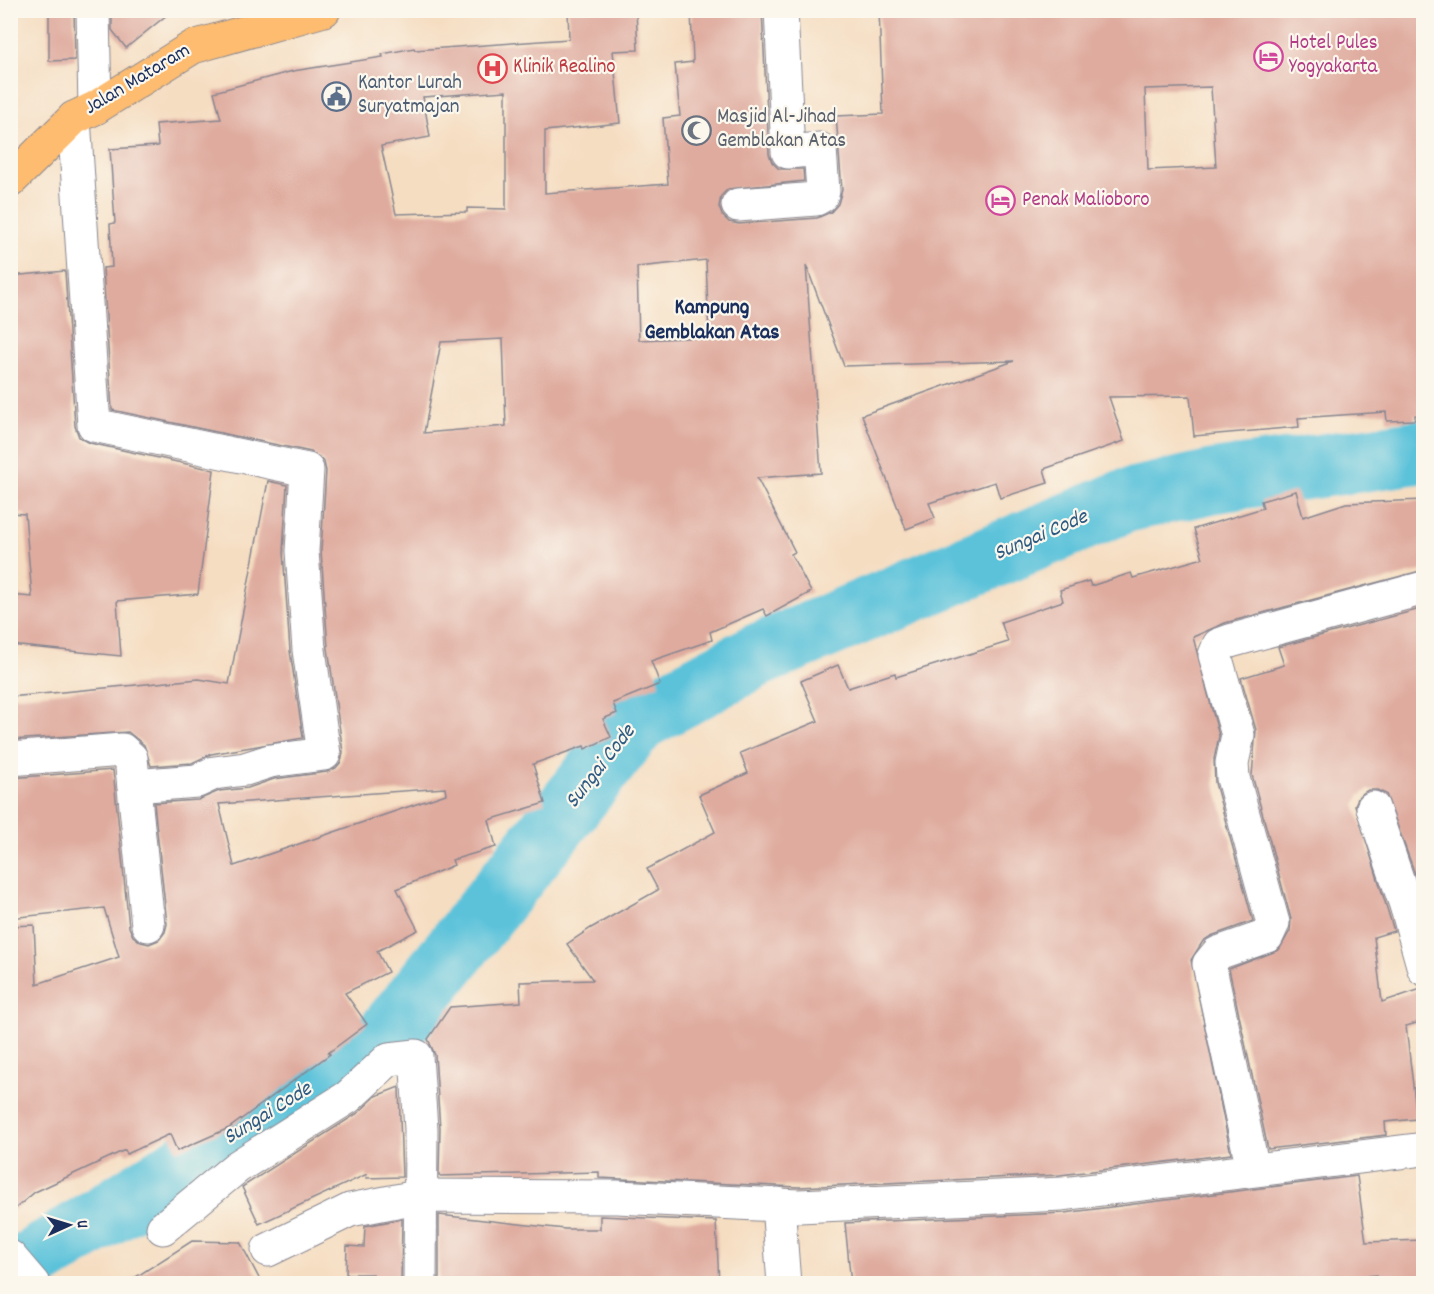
<svg xmlns="http://www.w3.org/2000/svg" width="1434" height="1294" viewBox="0 0 1434 1294" font-family="Dekko,sans-serif">
<style>
.lines{fill:none;stroke-linecap:round;stroke-linejoin:round}
.river{stroke:#5cc2da;stroke-width:64}
.building{fill:#dfab9f;fill-rule:evenodd}
.minor-casing{stroke:#888690;stroke-width:35}
.major-casing{stroke:#888690;stroke-width:35}
.minor{stroke:#fff;stroke-width:33}
.major{stroke:#fdbc70;stroke-width:33}
.labels{text-anchor:middle;dominant-baseline:central;stroke-width:4.5;stroke-linejoin:round;paint-order:stroke}
.hotel-label{font-size:21px;fill:#b23c85;stroke:#fbf7ec;text-anchor:start}
.health-label{font-size:21px;fill:#be3a42;stroke:#fbf7ec;text-anchor:start}
.street-label{font-size:21px;fill:#1b2f5e;stroke:#fbf7ec}
.service-label{font-size:21px;fill:#4e5e75;stroke:#fbf7ec;text-anchor:start}
.worship-label{font-size:21px;fill:#5b616d;stroke:#fbf7ec;text-anchor:start}
.neighbourhood-label{font-size:22px;font-weight:bold;fill:#1b2f5e;stroke:#fbf7ec}
.water-label{font-size:22px;font-style:italic;fill:#2e5b83;stroke:#fbf7ec}
</style>
<rect width="100%" height="100%" fill="#fbf7ec"/>
<filter id="ink" filterUnits="userSpaceOnUse"><feTurbulence type="fractalNoise" baseFrequency=".0167" numOctaves="2"/><feDisplacementMap in="SourceGraphic" scale="12" xChannelSelector="R" yChannelSelector="G"/><feConvolveMatrix kernelMatrix="1 2 1 2 8 2 1 2 1" color-interpolation-filters="sRGB"/></filter>
<filter id="wash" filterUnits="userSpaceOnUse"><feTurbulence type="fractalNoise" baseFrequency=".008" numOctaves="4" result="noise"/><feDisplacementMap in="SourceGraphic" scale="24" xChannelSelector="R" yChannelSelector="G"/><feGaussianBlur stdDeviation="1.35" result="paint"/><feColorMatrix in="noise" values="0 0 0 0 0 0 0 0 0 0 0 0 0 0 0 0 0 1.4 0 .05"/><feComposite in="paint" operator="in"/></filter>
<g filter="url(#wash)">
<rect width="100%" height="100%" fill="#f5ddc1"/>
<g class="lines">
<polyline class="river" points="10,1275 383,1041 639,719 756,656 1125,501 1215,481 1424,451"/>
</g>
<g id="blocks">
<g class="building">
<polygon points="49,10 74,10 75,60 49,61"/>
<polygon points="112,10 173,10 126,48 112,30"/>
<path d="M568,10H636L638,50L613,51L620,123L545,131V193L668,184L663,118L680,116L675,64L693,62L691,10H762L769,154L772,162L779,169H803L804,181L728,189L721,196L719,207L722,215L729,222L739,224L817,218L831,212L838,204L842,190L836,116L883,114L879,10H1424V415H1415V420L1387,421L1386,412L1298,418L1299,427L1194,436L1190,396L1109,397L1124,441L1044,469L1048,483L1000,498L995,482L929,503L935,518L906,529L862,415L1014,361L844,366L806,265L821,473L757,478L795,552L791,554L811,592L767,616L763,609L710,632L712,640L651,661L660,684L613,703L617,713L603,719L611,737L585,749L584,746L533,764L545,803L489,820L496,847L452,860L454,865L397,889L418,930L377,951L388,972L345,993L367,1024L328,1053L330,1054L229,1128L177,1151L170,1134L127,1154L125,1150L35,1192L10,1213V926L34,925L37,984L119,957L104,908L10,918V778L113,770L129,927L133,936L141,942L149,944L159,940L165,932L167,924L154,803L198,800L219,791L248,788L274,779L327,772L336,768L341,762L343,752L328,648L321,551L326,471L324,462L311,452L112,410L103,268L112,267L110,224L115,223L110,149L158,146L156,124L221,119L214,92L293,71L383,57L382,54L414,48L415,50L569,39ZM1211,87L1216,167L1148,170L1145,89ZM506,91V209L467,208V212L396,214L381,146L430,137L423,97ZM706,260L709,337L639,340L637,267ZM503,339L506,426L424,433L441,342ZM445,788L446,794L234,866L219,804Z"/>
<polygon points="65,271 75,426 79,437 90,443 214,470 198,594 117,601 121,656 10,645 10,595 32,597 25,514 10,513 10,276"/>
<polygon points="268,481 287,485 283,552 290,651 303,738 211,754 192,763 151,766 144,745 128,732 10,740 10,697 199,679 229,684"/>
<polygon points="1296,491 1303,517 1346,503 1424,500 1424,570 1225,623 1193,637 1219,736 1214,759 1215,783 1253,921 1211,936 1203,941 1191,960 1231,1154 1060,1175 799,1187 599,1178 599,1172 439,1176 440,1128 435,1055 428,1039 450,1007 521,1002 520,982 593,980 567,944 591,928 658,890 647,869 715,832 699,795 748,773 740,753 818,721 801,681 838,665 848,688 895,673 896,677 1008,642 1001,622 1063,601 1060,590 1089,581 1091,586 1131,573 1133,578 1203,558 1194,529 1263,508 1261,501"/>
<polygon points="1424,608 1424,885 1419,885 1386,794 1377,790 1368,790 1359,796 1355,805 1394,931 1374,937 1382,1002 1424,988 1424,1021 1406,1026 1417,1119 1385,1122 1386,1135 1268,1149 1229,969 1279,950 1290,931 1291,919 1252,775 1256,730 1241,678 1284,665 1278,647"/>
<polygon points="399,1087 402,1177 366,1178 367,1174 259,1224 242,1187 358,1113 376,1096"/>
<polygon points="1357,1176 1366,1242 1424,1240 1424,1284 1378,1284 1377,1275 1320,1280 1320,1284 851,1284 845,1223 1064,1213"/>
<polygon points="439,1215 565,1229 600,1229 600,1216 716,1221 719,1284 439,1284"/>
<polygon points="402,1219 401,1284 372,1284 373,1274 346,1274 347,1246 364,1247 365,1226"/>
<polygon points="192,1241 240,1242 262,1284 125,1284"/>
</g>
</g>
</g>
<g filter="url(#ink)">
<use href="#blocks" fill-opacity="0" stroke="#888690" stroke-width="1.5"/>
<g class="lines">
<defs>
<g id="minor">
<polyline points="93,10 95,108"/>
<polyline points="74,118 94,425 307,470 302,551 309,650 324,754 270,761 245,769 214,773 197,781 134,786"/>
<polyline points="738,205 816,199 821,196 823,191 820,149 788,152 781,10"/>
<polyline points="10,759 122,750 131,758 148,925"/>
<polyline points="1373,808 1407,908"/>
<polyline points="1424,903 1407,908 1424,969"/>
<polyline points="1253,1169 1209,964 1218,953 1267,936 1273,923 1233,778 1232,763 1238,735 1215,655 1219,645 1230,641 1424,588"/>
<polyline points="778,1204 784,1284"/>
<polyline points="163,1228 237,1167 348,1097 389,1059 416,1056 421,1129 420,1284"/>
<polyline points="268,1250 350,1210 422,1196 617,1197 799,1206 1062,1194 1424,1149"/>
<polyline points="10,1257 33,1284"/>
</g>
<polyline id="major" points="10,181 74,118 95,108 193,47 324,10"/>
</defs>
<use href="#minor" class="minor-casing"/>
<use href="#major" class="major-casing"/>
<use href="#minor" class="minor"/>
<use href="#major" class="major"/>
</g>
</g>
<defs>
<symbol id="hotel-ring" viewBox="-11 -11 22 22"><circle r="9.5" fill="#fbf7ec" stroke="#d1479c" stroke-width="1.5"/><path d="M-6-4.5h1.5V1H6V5H4.5V3h-9V5H-6ZM-4 0a1.8 1.8 0 1 1 3.6 0ZM.5 0V-2.5h3Q6-2.5 6 0Z" fill="#d1479c"/></symbol>
<symbol id="hospital-ring" viewBox="-11 -11 22 22"><circle r="9.5" fill="#fbf7ec" stroke="#e0444e" stroke-width="1.5"/><path d="M-5-5h3v3.5h4V-5h3V5h-3V1.5h-4V5h-3Z" fill="#e0444e"/></symbol>
<symbol id="civic-ring" viewBox="-11 -11 22 22"><circle r="9.5" fill="#fbf7ec" stroke="#5c6f8a" stroke-width="1.5"/><path d="M-.6-6.5H3V-4.5H.6V-3L4-1V1h2V6H-6V1h2V-1L-.6-3ZM-1.2 2.5V6h2.4V2.5Z" fill="#5c6f8a"/></symbol>
<symbol id="mosque-ring" viewBox="-11 -11 22 22"><circle r="9.5" fill="#fbf7ec" stroke="#6b7280" stroke-width="1.5"/><path d="M3.5-4.9A6 6 0 1 0 3.5 4.9A5 5 0 1 1 3.5-4.9Z" fill="#6b7280"/></symbol>
</defs>
<g fill-rule="evenodd">
<use href="#hotel-ring" x="1252" y="40" width="33" height="33"/>
<use href="#hospital-ring" x="476" y="52" width="33" height="33"/>
<use href="#civic-ring" x="320" y="80" width="33" height="33"/>
<use href="#mosque-ring" x="680" y="114" width="33" height="33"/>
<use href="#hotel-ring" x="984" y="184" width="33" height="33"/>
</g>
<g class="labels">
<g class="hotel-label">
<text x="1289" y="44">Hotel Pules<tspan x="1289" dy="24">Yogyakarta</tspan></text>
<text x="1022" y="201">Penak Malioboro</text>
</g>
<g class="health-label">
<text x="513" y="68">Klinik Realino</text>
</g>
<g class="street-label">
<text transform="translate(138 80) rotate(-31)">Jalan Mataram</text>
</g>
<g class="service-label">
<text x="358" y="84">Kantor Lurah<tspan x="358" dy="24">Suryatmajan</tspan></text>
</g>
<g class="worship-label">
<text x="717" y="118">Masjid Al-Jihad<tspan x="717" dy="24">Gemblakan Atas</tspan></text>
</g>
<g class="neighbourhood-label">
<text x="712" y="308">Kampung<tspan x="712" dy="25">Gemblakan Atas</tspan></text>
</g>
<g class="water-label">
<text transform="translate(1041 536) rotate(-23)">Sungai Code</text>
<text transform="translate(601 767) rotate(-52)">Sungai Code</text>
<text transform="translate(268 1114) rotate(-32)">Sungai Code</text>
</g>
</g>
<rect width="1434" height="1294" fill="none" stroke="#fbf7ec" stroke-width="36"/>
<g transform="translate(69 1225) rotate(86)" stroke="#fbf7ec" stroke-width="4.5" paint-order="stroke">
<path d="M0-4.5L10 22L0 15L-10 22Z" fill="#1b2f5e"/>
<text y="-9" font-size="16" font-weight="bold" text-anchor="middle" fill="#1b2f5e">U</text>
</g>
</svg>
